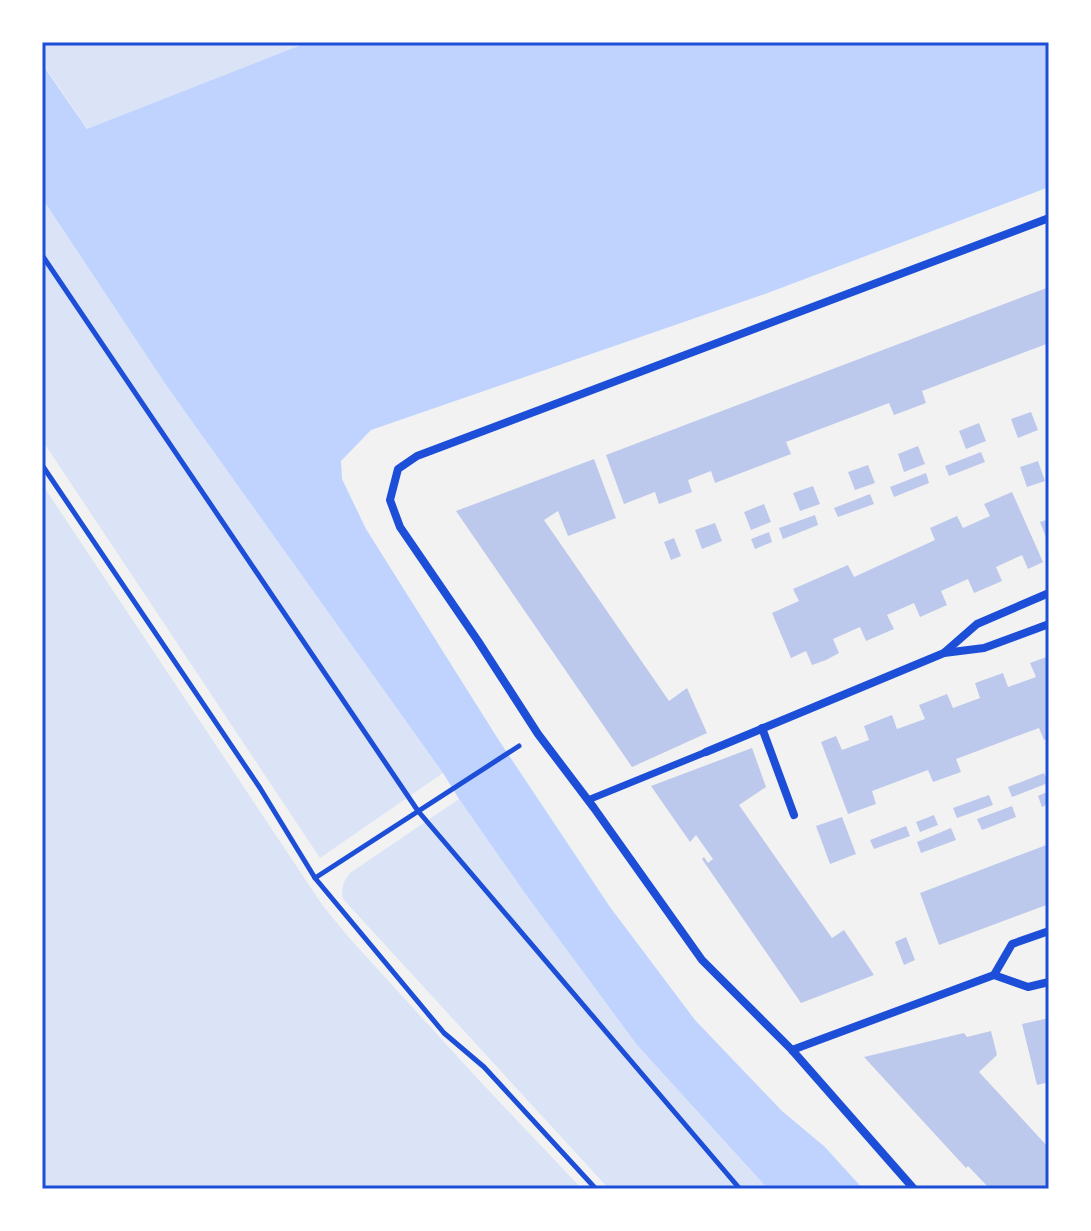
<svg xmlns="http://www.w3.org/2000/svg" width="1091" height="1231" viewBox="0 0 1091 1231" font-family="Arial,sans-serif">
<style>
.green{fill:#dbe4f7}
.water{fill:#bfd3fe}
.building{fill:#bdc9ec}
.lines{fill:none;stroke-linecap:round;stroke-linejoin:round}
.path{stroke:#1d4ed8;stroke-width:5}
.pedestrian{stroke:#1d4ed8;stroke-width:7}
.minor{stroke:#1d4ed8;stroke-width:8}
.neatline{fill:none;stroke:#1d4ed8;stroke-width:3}
</style>
<rect width="100%" height="100%" fill="#f2f2f2"/>
<g class="green">
<polygon points="42,42 315,42 89,131 42,63"/>
<polygon points="42,198 166,385 443,773 320,858 42,440"/>
<polygon points="42,484 323,906 352,941 477,1078 582,1189 42,1189"/>
<path d="M459,799L524,892L637,1045L768,1189H609L343,899C341,888 343,882 350,873Z"/>
</g>
<polygon class="water" points="309,42 1049,42 1049,187 765,294 371,430 341,461 342,479 366,529 498,739 610,907 695,1020 782,1111 825,1147 863,1189 768,1189 637,1045 524,892 459,799 443,773 166,385 42,198 42,64 87,129"/>
<g class="building">
<polygon points="1049,287 1049,343 922,391 926,403 894,415 889,403 786,442 791,454 715,483 711,471 688,480 692,492 659,504 655,492 624,504 606,455"/>
<polygon points="1031,412 1038,430 1018,438 1011,419"/>
<polygon points="979,423 986,441 966,449 959,431"/>
<polygon points="918,446 925,464 904,472 898,454"/>
<polygon points="981,452 985,462 949,476 945,466"/>
<polygon points="594,459 616,518 568,536 558,511 544,520 669,701 687,688 707,733 632,767 456,511"/>
<polygon points="1038,461 1045,481 1027,487 1020,467"/>
<polygon points="868,465 875,483 855,490 848,472"/>
<polygon points="926,473 929,483 894,497 890,487"/>
<polygon points="813,486 820,504 800,511 793,493"/>
<polygon points="1012,492 1043,562 1028,569 1022,555 996,567 1002,581 974,593 968,579 941,591 947,605 920,617 914,603 887,615 894,629 866,641 860,627 833,639 839,653 826,660 812,665 806,651 791,658 772,613 799,601 793,589 848,565 854,577 935,540 930,528 957,516 963,528 990,516 984,504"/>
<polygon points="870,494 874,504 838,517 834,508"/>
<polygon points="764,504 771,522 751,530 744,512"/>
<polygon points="815,515 818,525 783,539 779,528"/>
<polygon points="1049,519 1049,545 1040,522"/>
<polygon points="715,523 722,541 702,549 695,530"/>
<polygon points="769,532 772,542 755,549 751,539"/>
<polygon points="674,538 681,556 671,560 664,542"/>
<polygon points="1049,656 1049,738 1044,740 1039,728 956,759 961,772 933,782 928,770 872,791 876,804 848,814 821,742 836,736 842,750 869,740 864,726 892,715 897,729 925,719 919,705 947,694 953,708 980,698 975,683 1003,673 1008,687 1036,677 1030,663"/>
<polygon points="752,748 766,787 739,805 832,938 844,930 874,975 801,1003 702,859 704,857 708,863 713,859 696,835 690,842 651,786"/>
<polygon points="1044,773 1048,783 1012,797 1008,787"/>
<polygon points="1049,791 1049,804 1042,807 1038,796"/>
<polygon points="989,795 993,805 957,818 953,808"/>
<polygon points="1012,806 1016,817 982,830 977,819"/>
<polygon points="934,815 938,825 920,832 916,822"/>
<polygon points="842,817 856,854 830,864 816,826"/>
<polygon points="906,826 910,836 874,849 870,840"/>
<polygon points="951,828 956,840 921,853 917,842"/>
<polygon points="1049,844 1049,904 939,945 920,893"/>
<polygon points="906,937 915,960 904,965 895,942"/>
<polygon points="1049,1018 1049,1082 1037,1085 1022,1024"/>
<polygon points="991,1031 997,1055 979,1072 1049,1148 1049,1189 990,1189 968,1166 966,1168 864,1057 964,1033 967,1037"/>
</g>
<g class="lines">
<g class="path">
<polyline points="42,255 418,811 740,1189"/>
<polyline points="42,465 260,788 315,878"/>
<polyline points="519,746 315,878 444,1033 484,1067 596,1189"/>
</g>
<polyline class="pedestrian" points="588,800 706,752"/>
<g class="minor">
<polyline points="945,652 977,624 1049,593"/>
<polyline points="762,728 794,815"/>
<polyline points="706,752 944,653 984,648 1049,624"/>
<polyline points="994,975 1028,987 1049,982"/>
<polyline points="792,1050 994,975 1012,944 1049,931"/>
<polyline points="914,1189 792,1050 702,960 594,808 538,734 478,641 400,527 390,500 398,469 417,456 1049,218"/>
</g>
</g>
<rect width="1091" height="1231" fill="none" stroke="#ffffff" stroke-width="88"/>
<rect x="44" y="44" width="1003" height="1143" class="neatline"/>
</svg>
